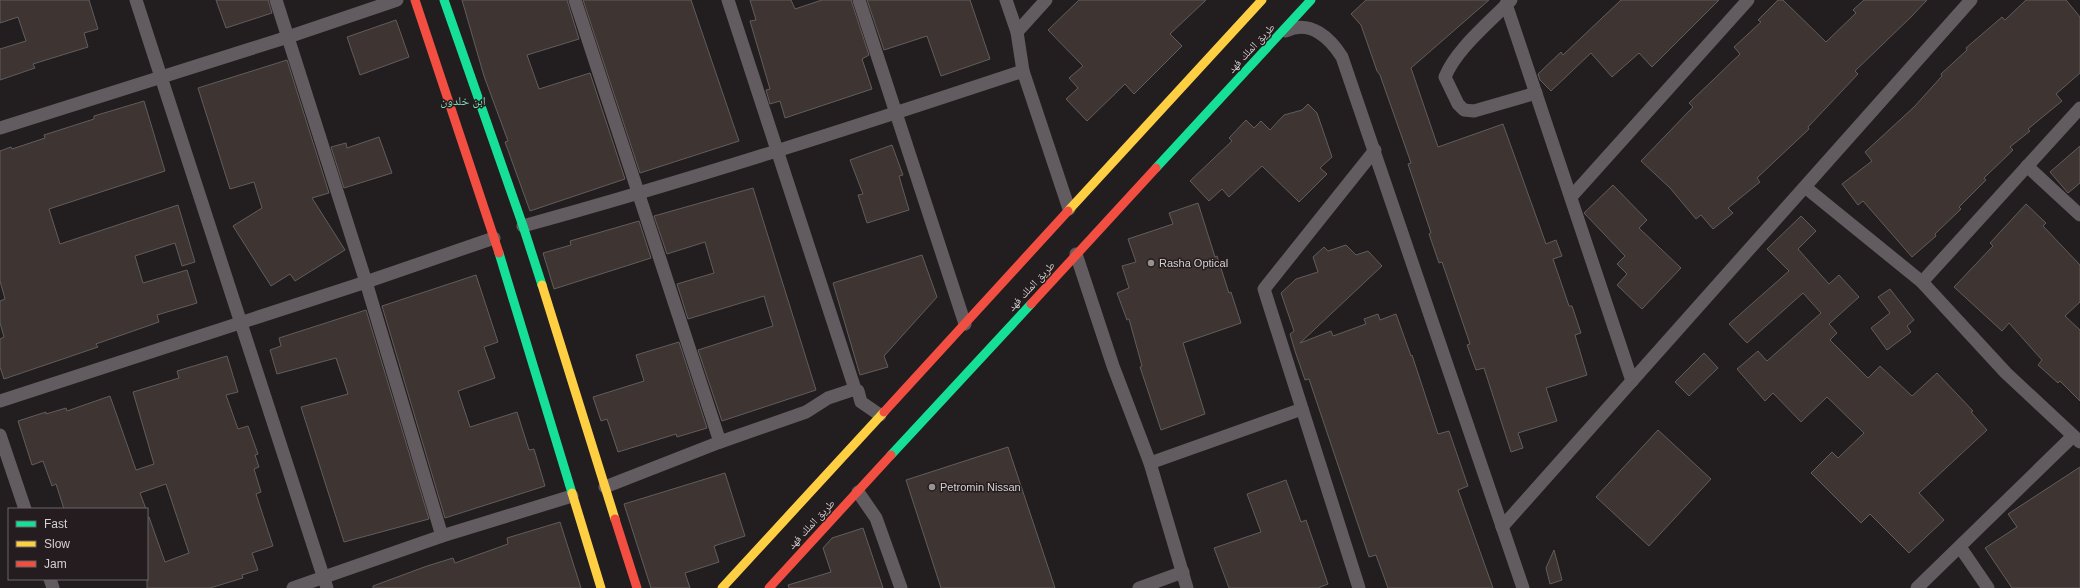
<svg xmlns="http://www.w3.org/2000/svg" width="2080" height="588" viewBox="0 0 2080 588" font-family="Arial,'Noto Naskh Arabic',sans-serif">
<style>
.building{fill:#3e3532;stroke:#615d5d}
.lines{fill:none;stroke-linecap:round;stroke-linejoin:round}
.street{stroke:#625c60;stroke-width:13}
.fast{stroke:#16e098;stroke-width:9}
.slow{stroke:#ffcf43;stroke-width:9}
.jam{stroke:#f24e42;stroke-width:9}
.poi-dot{fill:#969293;stroke:#241c1e;stroke-width:1.5}
.labels{text-anchor:middle;dominant-baseline:central;stroke-width:3;stroke-linejoin:round;paint-order:stroke}
.street-label{font-size:11px;fill:#d5d0d1;stroke:#241c1e}
.poi-label{font-size:11px;fill:#d5d0d1;stroke:#241c1e;text-anchor:start}
.neighbourhood-label{font-size:12px;fill:#82ddbc;stroke:#241c1e}
</style>
<rect width="100%" height="100%" fill="#221e1f"/>
<g class="building">
<polygon points="0,0 89,0 98,29 84,33 88,47 33,64 35,68 0,80 0,49 26,41 18,17 0,23"/>
<polygon points="216,0 268,0 272,13 226,28"/>
<polygon points="462,0 567,0 579,39 527,55 539,89 590,73 625,179 530,211 505,142 508,141 484,76"/>
<polygon points="583,0 691,0 739,141 640,173"/>
<polygon points="750,0 791,0 795,9 822,0 851,0 869,55 862,59 872,89 785,118 780,101 770,104 766,90 770,89 750,21 756,20"/>
<polygon points="867,0 970,0 990,59 941,76 927,36 884,50"/>
<polygon points="1079,0 1206,0 1170,34 1182,46 1134,94 1125,84 1087,121 1066,99 1078,88 1069,78 1083,66 1048,30"/>
<polygon points="1366,0 1489,0 1411,68 1438,147 1503,124 1546,244 1556,240 1562,256 1553,259 1569,306 1572,306 1581,333 1575,335 1587,375 1546,388 1557,421 1518,433 1523,448 1511,452 1484,368 1476,370 1467,345 1470,344 1442,262 1439,263 1429,234 1431,233 1408,164 1411,163 1380,75 1377,71 1361,25 1351,14"/>
<polygon points="1621,0 1719,0 1652,67 1639,53 1612,77 1591,53 1551,91 1540,80 1538,74 1561,52 1563,55"/>
<polygon points="1778,0 1783,0 1826,42 1856,13 1853,10 1864,0 1927,0 1911,17 1855,71 1858,74 1808,127 1809,129 1757,178 1760,182 1728,208 1733,213 1713,229 1701,215 1696,219 1670,188 1641,161 1693,107 1689,103 1740,54 1734,47 1761,22 1758,20"/>
<polygon points="2026,0 2066,0 2080,17 2080,73 2056,94 2062,101 2028,129 2030,131 2010,147 2013,150 1984,178 1986,180 1959,207 1961,209 1935,234 1936,236 1912,257 1863,201 1858,205 1842,184 1872,161 1865,152 1914,107 1942,76 1941,74 1967,50 1966,48 2002,17 2005,20"/>
<polygon points="396,20 409,57 360,75 347,37"/>
<polygon points="287,60 329,193 312,198 345,250 295,281 290,274 271,286 233,226 262,208 254,182 230,189 198,88"/>
<polygon points="144,101 165,171 49,209 60,244 178,205 195,262 182,266 175,243 135,256 143,283 187,270 197,303 157,315 159,322 96,344 98,347 4,379 0,367 0,339 4,337 0,323 0,301 5,299 0,281 0,151 11,147 12,149 45,138 44,135 94,119 94,116"/>
<polygon points="1308,104 1317,113 1332,157 1320,168 1327,174 1299,202 1262,166 1229,197 1222,189 1209,201 1190,181 1232,141 1229,138 1246,120 1254,128 1261,121 1270,130 1284,115 1302,110"/>
<polygon points="379,137 392,173 344,188 331,147 346,143 347,148"/>
<polygon points="892,145 903,175 899,176 909,210 867,223 858,195 863,194 850,160"/>
<polygon points="2080,146 2080,183 2068,193 2050,172"/>
<polygon points="1613,185 1647,220 1639,228 1681,268 1642,309 1617,285 1627,274 1617,264 1625,256 1584,213"/>
<polygon points="753,188 816,390 722,421 698,350 773,326 764,296 688,319 677,284 714,273 705,242 667,254 654,216"/>
<polygon points="1198,203 1215,257 1217,256 1229,293 1231,292 1241,323 1183,343 1205,414 1161,430 1140,367 1142,366 1129,319 1127,320 1117,293 1129,288 1122,266 1136,262 1128,239 1173,224 1169,213"/>
<polygon points="2026,204 2046,223 2043,226 2080,265 2080,302 2065,316 2080,330 2080,401 2060,381 2058,383 2038,365 2042,360 2009,323 2002,331 1954,287 1993,246 1990,243"/>
<polygon points="1801,216 1816,231 1798,249 1829,284 1839,275 1859,297 1829,324 1837,333 1830,340 1868,378 1880,366 1912,396 1937,373 1973,411 1971,412 1987,430 1919,493 1944,520 1909,553 1870,514 1861,523 1811,473 1832,452 1838,458 1864,433 1827,397 1801,422 1773,393 1765,401 1737,369 1758,351 1767,361 1821,313 1803,293 1747,343 1729,324 1789,271 1767,249"/>
<polygon points="639,221 651,258 554,289 543,253 571,245 570,241"/>
<polygon points="1346,245 1356,255 1368,251 1382,266 1300,343 1331,331 1333,336 1366,324 1364,319 1378,314 1380,320 1396,314 1411,356 1412,355 1438,434 1449,431 1468,486 1458,490 1493,588 1388,588 1376,555 1369,557 1309,379 1305,380 1295,351 1290,334 1294,331 1281,293 1296,279 1318,272 1313,257 1324,247 1328,251"/>
<polygon points="922,255 937,297 884,356 888,367 860,375 833,283"/>
<polygon points="476,275 498,342 484,347 495,378 458,391 470,427 517,412 529,450 534,449 545,486 445,518 382,306"/>
<polygon points="1890,289 1914,320 1907,326 1911,332 1887,350 1871,328 1890,313 1878,297"/>
<polygon points="366,310 429,519 344,542 301,407 348,394 336,358 277,374 270,350 281,346 279,338"/>
<polygon points="679,342 707,428 677,437 676,434 618,452 607,419 601,421 593,397 644,381 636,355"/>
<polygon points="1704,353 1718,368 1689,396 1675,382"/>
<polygon points="227,356 238,392 226,395 238,429 248,426 258,454 255,455 259,467 254,469 261,492 256,494 273,546 252,553 258,570 242,575 243,578 210,588 147,588 147,517 149,517 165,562 189,553 166,484 140,493 146,509 64,509 56,484 52,486 43,461 32,465 18,421 46,412 46,414 66,408 67,411 110,396 136,470 154,464 133,392 179,378 177,371"/>
<polygon points="1658,430 1711,479 1649,546 1596,497"/>
<polygon points="1008,447 1055,588 941,588 906,480"/>
<polygon points="2080,467 2080,588 2012,588 1985,548 2017,527 2008,514"/>
<polygon points="725,473 745,536 714,546 719,562 685,573 690,588 651,588 624,504"/>
<polygon points="1286,480 1301,522 1306,520 1328,584 1318,588 1229,588 1214,548 1261,532 1247,494"/>
<polygon points="560,522 581,588 373,588 373,586 427,566 453,558 455,563 508,544 507,538"/>
<polygon points="863,528 883,588 789,588 788,585 831,572 823,548 832,538"/>
<polygon points="1554,550 1562,580 1550,584 1546,568"/>
</g>
<g class="lines">
<g class="street">
<polyline points="136,0 327,588"/>
<polyline points="276,0 366,282 442,536"/>
<polyline points="575,0 720,442"/>
<polyline points="728,0 855,389 858,391 861,402 880,415"/>
<polyline points="859,0 965,324"/>
<polyline points="1006,0 1017,32 1023,71 1069,209"/>
<path d="M1511,0C1490,22 1456,49 1445,77L1458,104L1464,110L1474,111L1536,93"/>
<polyline points="1506,4 1632,381"/>
<path d="M1286,31C1310,19 1330,38 1342,57L1523,588"/>
<polyline points="1017,32 1046,0"/>
<polyline points="0,128 288,37 397,0"/>
<polyline points="2027,166 2080,215"/>
<polyline points="1805,187 1922,282 2006,373 2080,442"/>
<polyline points="1571,197 1748,0"/>
<path d="M523,226C691,180 857,126 1023,71"/>
<polyline points="1076,254 1113,366 1150,463 1187,588"/>
<polyline points="1922,282 2080,108"/>
<polyline points="0,401 366,282 494,238"/>
<polyline points="0,435 25,509"/>
<polyline points="1150,463 1302,409"/>
<polyline points="605,487 720,442 806,412 828,398 855,389"/>
<polyline points="858,492 876,518 901,588"/>
<polyline points="1502,527 1971,0"/>
<polyline points="1960,547 1988,588"/>
<polyline points="50,579 53,588"/>
<polyline points="293,588 442,536 572,496"/>
<polyline points="1139,588 1183,572"/>
<polyline points="1359,588 1264,289 1375,150"/>
<polyline points="1917,588 2073,436"/>
</g>
<g class="fast">
<polyline points="444,0 523,226 542,285"/>
<polyline points="1156,168 1311,0"/>
<polyline points="499,253 572,493"/>
<polyline points="891,455 1031,304"/>
</g>
<g class="slow">
<polyline points="1068,211 1262,0"/>
<polyline points="542,285 615,519"/>
<polyline points="572,493 601,588"/>
<polyline points="722,588 884,412"/>
</g>
<g class="jam">
<polyline points="415,0 499,253"/>
<polyline points="1031,304 1156,168"/>
<polyline points="884,412 1068,211"/>
<polyline points="615,519 637,588"/>
<polyline points="769,588 891,455"/>
</g>
</g>
<g class="poi-dot">
<circle cx="1151" cy="263" r="4"/>
<circle cx="932" cy="487" r="4"/>
</g>
<g class="labels">
<g class="street-label">
<text transform="translate(1251 48) rotate(-47)">طريق الملك فهد</text>
<text transform="translate(1031 286) rotate(-47)">طريق الملك فهد</text>
<text transform="translate(811 524) rotate(-47)">طريق الملك فهد</text>
</g>
<g class="poi-label">
<text x="1159" y="263">Rasha Optical</text>
<text x="940" y="487">Petromin Nissan</text>
</g>
<g class="neighbourhood-label">
<text x="463" y="101">ابن خلدون</text>
</g>
</g>
<rect x="8" y="508" width="140" height="72" fill="#241c1e" stroke="#6b6466"/>
<rect x="16" y="521" width="20" height="6" fill="#16e098" stroke="#6b6466"/>
<text x="44" y="528" font-size="12" fill="#d5d0d1">Fast</text>
<rect x="16" y="541" width="20" height="6" fill="#ffcf43" stroke="#6b6466"/>
<text x="44" y="548" font-size="12" fill="#d5d0d1">Slow</text>
<rect x="16" y="561" width="20" height="6" fill="#f24e42" stroke="#6b6466"/>
<text x="44" y="568" font-size="12" fill="#d5d0d1">Jam</text>
</svg>
